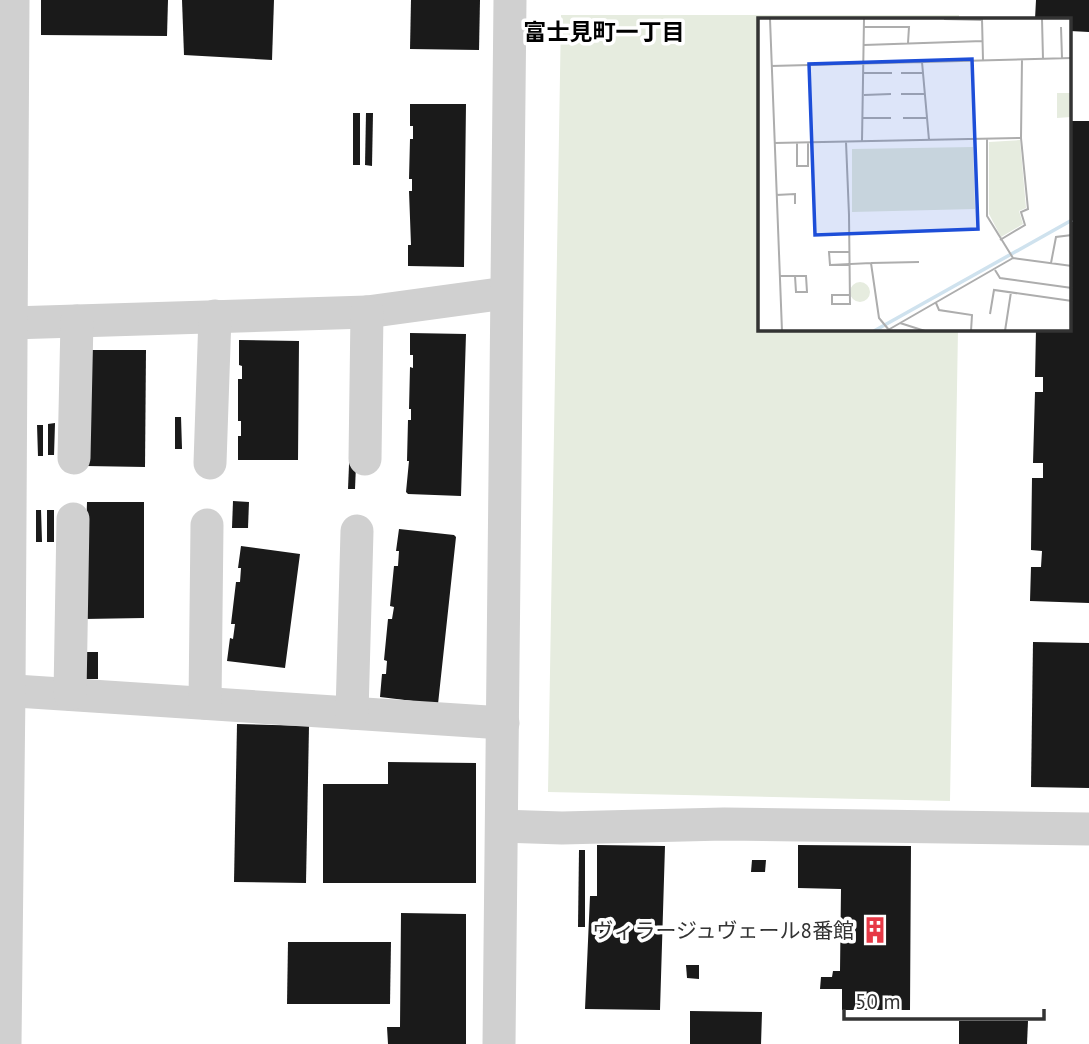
<svg xmlns="http://www.w3.org/2000/svg" width="1089" height="1044" viewBox="0 0 1089 1044" font-family="'PT Sans','Noto Sans JP',sans-serif">
<style>
.green{fill:#e6ecdf}
.building{fill:#1a1a1a}
.lines{fill:none;stroke-linecap:round;stroke-linejoin:round}
.minor{stroke:#d0d0d0;stroke-width:33}
.labels{text-anchor:middle;dominant-baseline:central;stroke-width:7;stroke-linejoin:round;paint-order:stroke}
.poi-label{font-size:21px;fill:#333;stroke:#fff;text-anchor:end}
.neighbourhood-label{font-size:23px;font-weight:bold;fill:#000;stroke:#fff}
.inset-river{fill:none;stroke:#cfe2ee;stroke-width:3.5}
.inset-road{fill:none;stroke:#adadad;stroke-width:2}
.view{fill:#1d4ed8;fill-opacity:0.15;stroke:#1d4ed8;stroke-width:3.5}
.inset-edge{fill:none;stroke:#333;stroke-width:3.5}
</style>
<rect width="100%" height="100%" fill="#fff"/>
<polygon class="green" points="561,15 959,15 959,19 760,19 760,329 958,329 950,801 548,792"/>
<g class="building">
<polygon points="41,0 168,0 167,36 41,35"/>
<polygon points="182,0 274,0 272,60 184,55"/>
<polygon points="411,0 480,0 479,50 410,49"/>
<polygon points="1036,0 1089,0 1089,32 1070,31 1070,19 1035,19"/>
<polygon points="410,104 466,104 464,267 408,266 408,245 411,245 409,191 412,191 412,179 409,179 410,139 413,139 413,126 410,126"/>
<rect x="353" y="113" width="7" height="52"/>
<polygon points="366,113 373,113 372,166 365,165"/>
<polygon points="1070,121 1089,121 1089,603 1030,601 1031,567 1041,567 1042,551 1031,550 1032,478 1043,478 1043,463 1033,463 1035,392 1043,392 1043,377 1035,377 1036,329 1070,329"/>
<polygon points="410,333 466,334 461,496 408,494 406,492 409,461 407,461 408,420 411,420 411,409 409,409 410,367 413,368 413,355 410,355"/>
<polygon points="239,340 299,341 298,460 238,460 238,436 241,436 241,421 238,421 238,379 242,379 242,366 239,365"/>
<polygon points="90,350 146,350 145,467 86,466"/>
<polygon points="175,417 181,417 182,449 175,449"/>
<polygon points="55,423 54,455 48,455 48,424"/>
<polygon points="37,425 43,425 43,456 38,456"/>
<polygon points="350,441 357,441 355,489 348,489"/>
<polygon points="233,501 249,502 248,528 232,528"/>
<polygon points="87,502 144,502 144,618 84,619"/>
<polygon points="36,510 41,510 42,542 36,542"/>
<rect x="47" y="510" width="7" height="32"/>
<polygon points="399,529 454,535 456,537 438,704 380,697 382,674 386,674 387,661 384,660 388,619 392,619 394,607 390,606 394,566 398,566 399,551 396,551"/>
<polygon points="241,546 300,554 285,668 227,661 230,638 233,639 235,624 231,624 236,582 240,582 241,568 238,568"/>
<polygon points="1033,642 1089,643 1089,788 1031,787"/>
<rect x="81" y="652" width="17" height="27"/>
<polygon points="237,724 309,726 306,883 234,882"/>
<polygon points="388,762 476,763 476,883 323,883 323,784 388,784"/>
<polygon points="597,845 665,846 660,1010 585,1009 590,896 597,896"/>
<polygon points="798,845 911,846 910,1010 842,1010 842,989 820,989 821,977 832,977 833,971 840,971 841,889 798,888"/>
<polygon points="579,850 585,850 585,927 578,927"/>
<polygon points="752,860 766,860 765,872 751,872"/>
<polygon points="401,913 466,914 466,1044 388,1044 387,1027 400,1027"/>
<polygon points="288,942 391,942 390,1004 287,1004"/>
<polygon points="686,965 699,965 699,979 687,978"/>
<polygon points="690,1011 762,1012 761,1044 690,1044"/>
<polygon points="959,1021 1028,1021 1027,1044 959,1044"/>
</g>
<g class="lines">
<g class="minor">
<polyline points="11,323 367,312 506,293"/>
<polyline points="74,458 77,321"/>
<polyline points="365,459 367,312"/>
<polyline points="210,463 215,316"/>
<polyline points="0,690 503,723"/>
<polyline points="70,694 73,519"/>
<polyline points="205,703 207,525"/>
<polyline points="352,713 357,531"/>
<polyline points="502,826 562,828 724,824 1089,829"/>
<polyline points="5,1044 9,690 13,0"/>
<polyline points="499,1044 510,0"/>
</g>
</g>
<defs>
<symbol id="building-bare" viewBox="-9 -9 18 18"><path d="M-4-6H4V6H1V3H-1V6H-4ZM-2.5-4.3h1.7v1.8h-1.7ZM.8-4.3h1.7v1.8H.8ZM-2.5-1h1.7V.8h-1.7ZM.8-1h1.7V.8H.8Z" fill="#e63946" stroke="#fff" stroke-width="2.5" paint-order="stroke"/></symbol>
</defs>
<g fill-rule="evenodd">
<use href="#building-bare" x="856" y="911" width="38" height="38"/>
</g>
<g class="labels">
<g class="poi-label">
<text x="854" y="930">ヴィラージュヴェール8番館</text>
</g>
<g class="neighbourhood-label">
<text x="604" y="31">富士見町一丁目</text>
</g>
</g>
<g transform="translate(758 18)">
<rect width="313" height="313" fill="#fff"/>
<path d="M299,75H312L313,99L299,100ZM262,122L268,190L261,193L265,206L243,219L231,196V124ZM215,129L217,191L94,194V131ZM92 274a10 10 0 1 1 20 0a10 10 0 1 1-20 0Z" fill="#e6ecdf"/>
<path class="inset-river" d="M116,313L314,202"/>
<path class="inset-road" d="M12,1L24,313M186,1L224,2M224,1L225,42M284,1L285,41M106,9H151L150,25M303,9L304,40M106,27L225,23M164,44L171,122M13,48L314,40M106,55H134M143,55H165M143,76H166M106,77L133,76M105,100H133M145,100H168M229,120V198L255,240M104,123L106,1M88,124L91,197L92,286H74V277H92M16,125L263,120M39,125V148H50V125M18,177L37,176V186M242,222L267,207L263,194L270,191L263,120L264,41M91,234H71L72,247L113,245L121,300L131,312M255,240L314,248M113,245L161,244M293,245L298,219L314,217M237,252L242,260L314,270M21,258H48L49,274H38L37,258M178,285L181,292L214,297L213,313M232,296L236,272L314,283M142,305L167,313M130,312L255,240M247,313L253,274"/>
<path class="view" d="M214,41L220,211L57,217L51,46Z"/>
<rect width="313" height="313" class="inset-edge"/>
</g>
<path d="M844 1009v10h200v-10" fill="none" stroke="#333333" stroke-width="3.5"/>
<text x="855" y="1009" font-size="21" fill="#333333" stroke="#ffffff" stroke-width="5" paint-order="stroke">50 m</text>
</svg>
